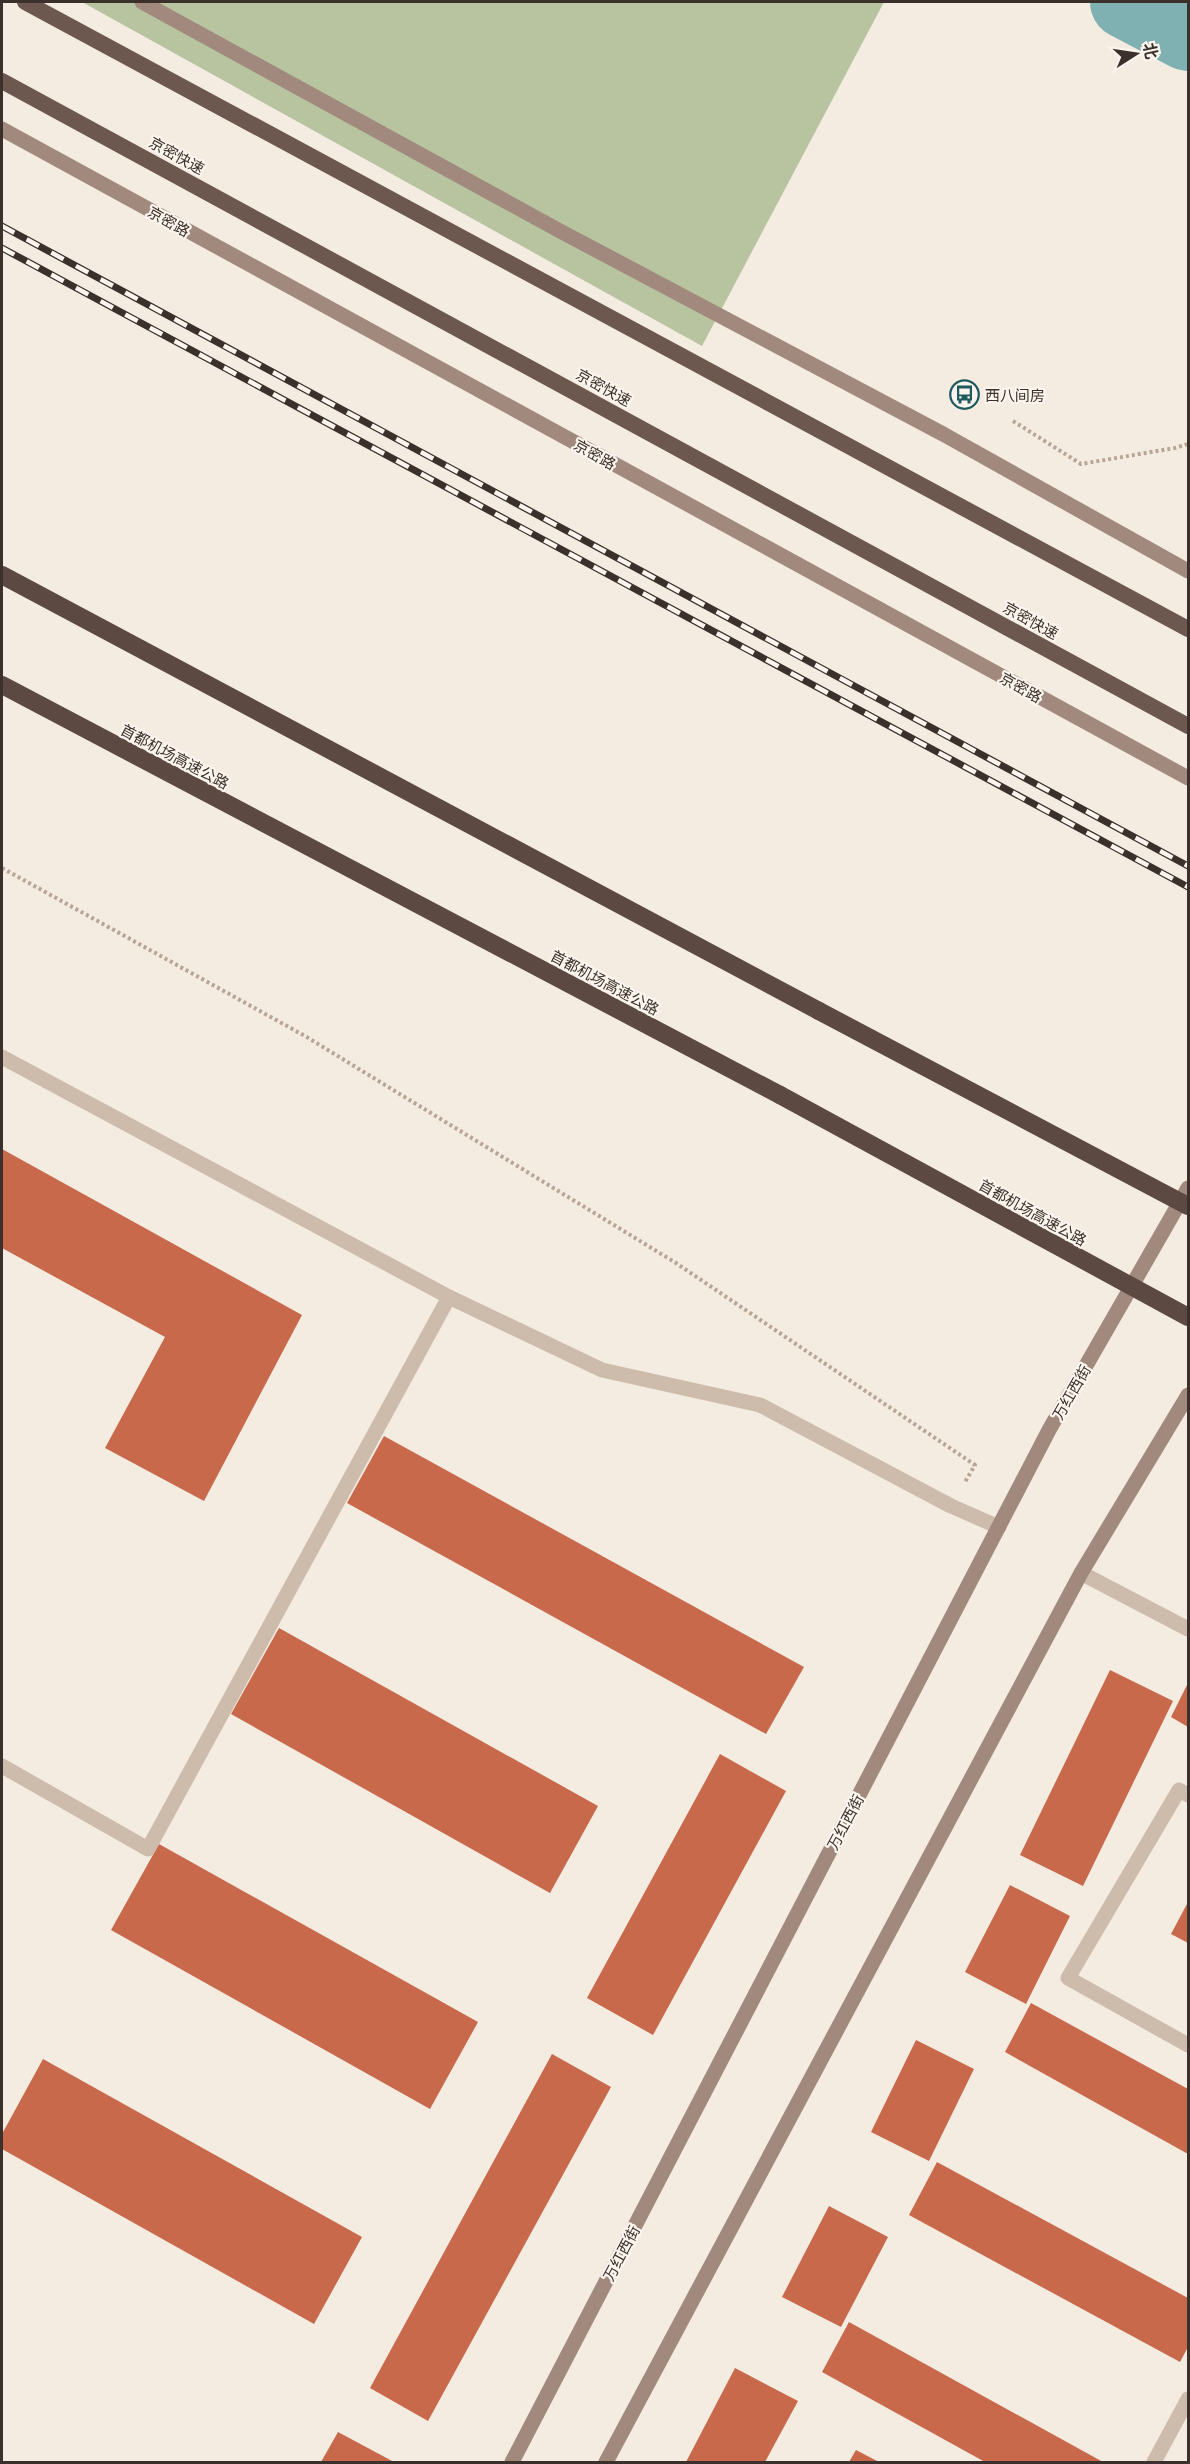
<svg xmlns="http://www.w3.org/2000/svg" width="1190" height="2464" viewBox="0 0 1190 2464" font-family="Barlow,'Noto Sans SC',sans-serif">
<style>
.green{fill:#b8c4a0}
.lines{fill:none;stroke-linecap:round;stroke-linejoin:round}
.river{stroke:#7fb0b2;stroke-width:74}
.building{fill:#c8694b}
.path{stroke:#b9a596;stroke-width:4;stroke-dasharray:3 3;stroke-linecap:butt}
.minor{stroke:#cdbbac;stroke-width:15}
.secondary{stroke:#a18a7d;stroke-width:15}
.trunk{stroke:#6c584f;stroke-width:16}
.motorway{stroke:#5c4a42;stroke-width:18}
.rail-casing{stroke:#3b302b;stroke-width:7}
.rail{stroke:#fbf5ee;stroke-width:4.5;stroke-dasharray:14;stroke-linecap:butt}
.trunk-bridge{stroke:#6c584f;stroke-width:16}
.motorway-bridge{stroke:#5c4a42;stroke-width:18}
.labels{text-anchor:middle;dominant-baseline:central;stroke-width:4.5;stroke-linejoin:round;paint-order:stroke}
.street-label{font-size:15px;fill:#3b302b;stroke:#fbf5ee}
.poi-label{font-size:15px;fill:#3b302b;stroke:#fbf5ee;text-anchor:start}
</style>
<rect width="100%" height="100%" fill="#f4ebe1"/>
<polygon class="green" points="82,2 884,2 702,346"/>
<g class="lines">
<polyline class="river" points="1127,2 1188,34"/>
</g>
<g class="building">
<polygon points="2,1149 302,1315 204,1501 105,1448 165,1337 2,1248"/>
<polygon points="384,1436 804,1667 766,1734 347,1503"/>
<polygon points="279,1628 598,1806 550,1893 231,1714"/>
<polygon points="1110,1670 1173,1701 1083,1886 1020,1855"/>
<polygon points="1188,1683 1188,1727 1171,1717"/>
<polygon points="720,1754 786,1791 653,2035 587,1998"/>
<polygon points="159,1844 478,2022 430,2109 111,1930"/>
<polygon points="1010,1885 1070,1916 1026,2004 965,1972"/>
<polygon points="1188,1902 1188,1943 1171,1934"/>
<polygon points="1031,2003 1188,2089 1188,2154 1005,2052"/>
<polygon points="916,2040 974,2069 929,2161 871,2132"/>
<polygon points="552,2054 611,2087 428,2421 370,2388"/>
<polygon points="43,2059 362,2237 314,2324 2,2149 2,2134"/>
<polygon points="937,2162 1188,2298 1188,2347 1180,2362 909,2215"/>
<polygon points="829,2206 888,2237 841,2327 782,2297"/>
<polygon points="849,2322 1103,2462 985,2462 822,2372"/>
<polygon points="735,2368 798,2401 765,2462 686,2462"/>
<polygon points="338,2432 394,2462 321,2462"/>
<polygon points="856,2450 879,2462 849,2462"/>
</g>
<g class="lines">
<g class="path">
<polyline points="1013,421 1081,464 1175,448 1188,444"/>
<polyline points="2,868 305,1036 676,1263 975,1465 965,1482"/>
</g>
<g class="minor">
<polyline points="2,1057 449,1297 602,1370 760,1405 951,1506 999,1527"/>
<polyline points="1081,1573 1188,1629"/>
<polyline points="2,1766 148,1849 449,1297"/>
<polyline points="1188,1795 1179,1790 1068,1978 1188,2045"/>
<polyline points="1154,2462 1188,2399"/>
</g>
<g class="secondary">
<polyline points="142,2 560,231 943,434 1188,571"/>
<polyline points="2,129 1188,778"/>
<polyline points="512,2462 1049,1430 1188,1188"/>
<polyline points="606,2462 1081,1573 1188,1395"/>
</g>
<polyline class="trunk" points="25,2 1188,629"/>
<g class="motorway">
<polyline points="2,575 819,1011"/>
<polyline points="2,685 780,1095"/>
</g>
<defs>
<g id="rail">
<polyline points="2,226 1188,866"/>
<polyline points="2,248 1188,887"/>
</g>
</defs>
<use href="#rail" class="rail-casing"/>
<use href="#rail" class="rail"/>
<polyline class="trunk-bridge" points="2,81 1188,726"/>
<g class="motorway-bridge">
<polyline points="819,1011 1188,1206"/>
<polyline points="780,1095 1188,1317"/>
</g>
</g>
<defs>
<symbol id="bus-ring" viewBox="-11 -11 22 22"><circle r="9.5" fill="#fbf5ee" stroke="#1f5a5e" stroke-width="1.5"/><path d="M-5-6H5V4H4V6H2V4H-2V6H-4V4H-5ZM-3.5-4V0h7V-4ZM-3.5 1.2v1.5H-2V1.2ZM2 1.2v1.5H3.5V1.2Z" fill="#1f5a5e"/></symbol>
</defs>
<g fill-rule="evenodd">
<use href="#bus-ring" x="948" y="378" width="33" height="33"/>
</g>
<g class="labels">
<g class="street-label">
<text transform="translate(177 155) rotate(29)">京密快速</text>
<text transform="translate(169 221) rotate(29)">京密路</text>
<text transform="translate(604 387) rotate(29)">京密快速</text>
<text transform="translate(595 454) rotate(29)">京密路</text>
<text transform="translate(1031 620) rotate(29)">京密快速</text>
<text transform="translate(1021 687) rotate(29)">京密路</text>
<text transform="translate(175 756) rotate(28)">首都机场高速公路</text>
<text transform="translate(605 982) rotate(28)">首都机场高速公路</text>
<text transform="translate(1033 1212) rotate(29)">首都机场高速公路</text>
<text transform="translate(1071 1392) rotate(-60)">万红西街</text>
<text transform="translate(845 1822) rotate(-62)">万红西街</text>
<text transform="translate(621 2253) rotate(-62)">万红西街</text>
</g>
<g class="poi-label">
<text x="985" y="395">西八间房</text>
</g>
</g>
<rect width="1190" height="2464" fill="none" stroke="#3b302b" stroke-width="6"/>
<g transform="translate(1136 54) rotate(78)" stroke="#fbf5ee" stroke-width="4.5" paint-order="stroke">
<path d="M0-4.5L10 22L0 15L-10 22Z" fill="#3b302b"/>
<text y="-9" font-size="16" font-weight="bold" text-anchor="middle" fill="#3b302b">北</text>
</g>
</svg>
